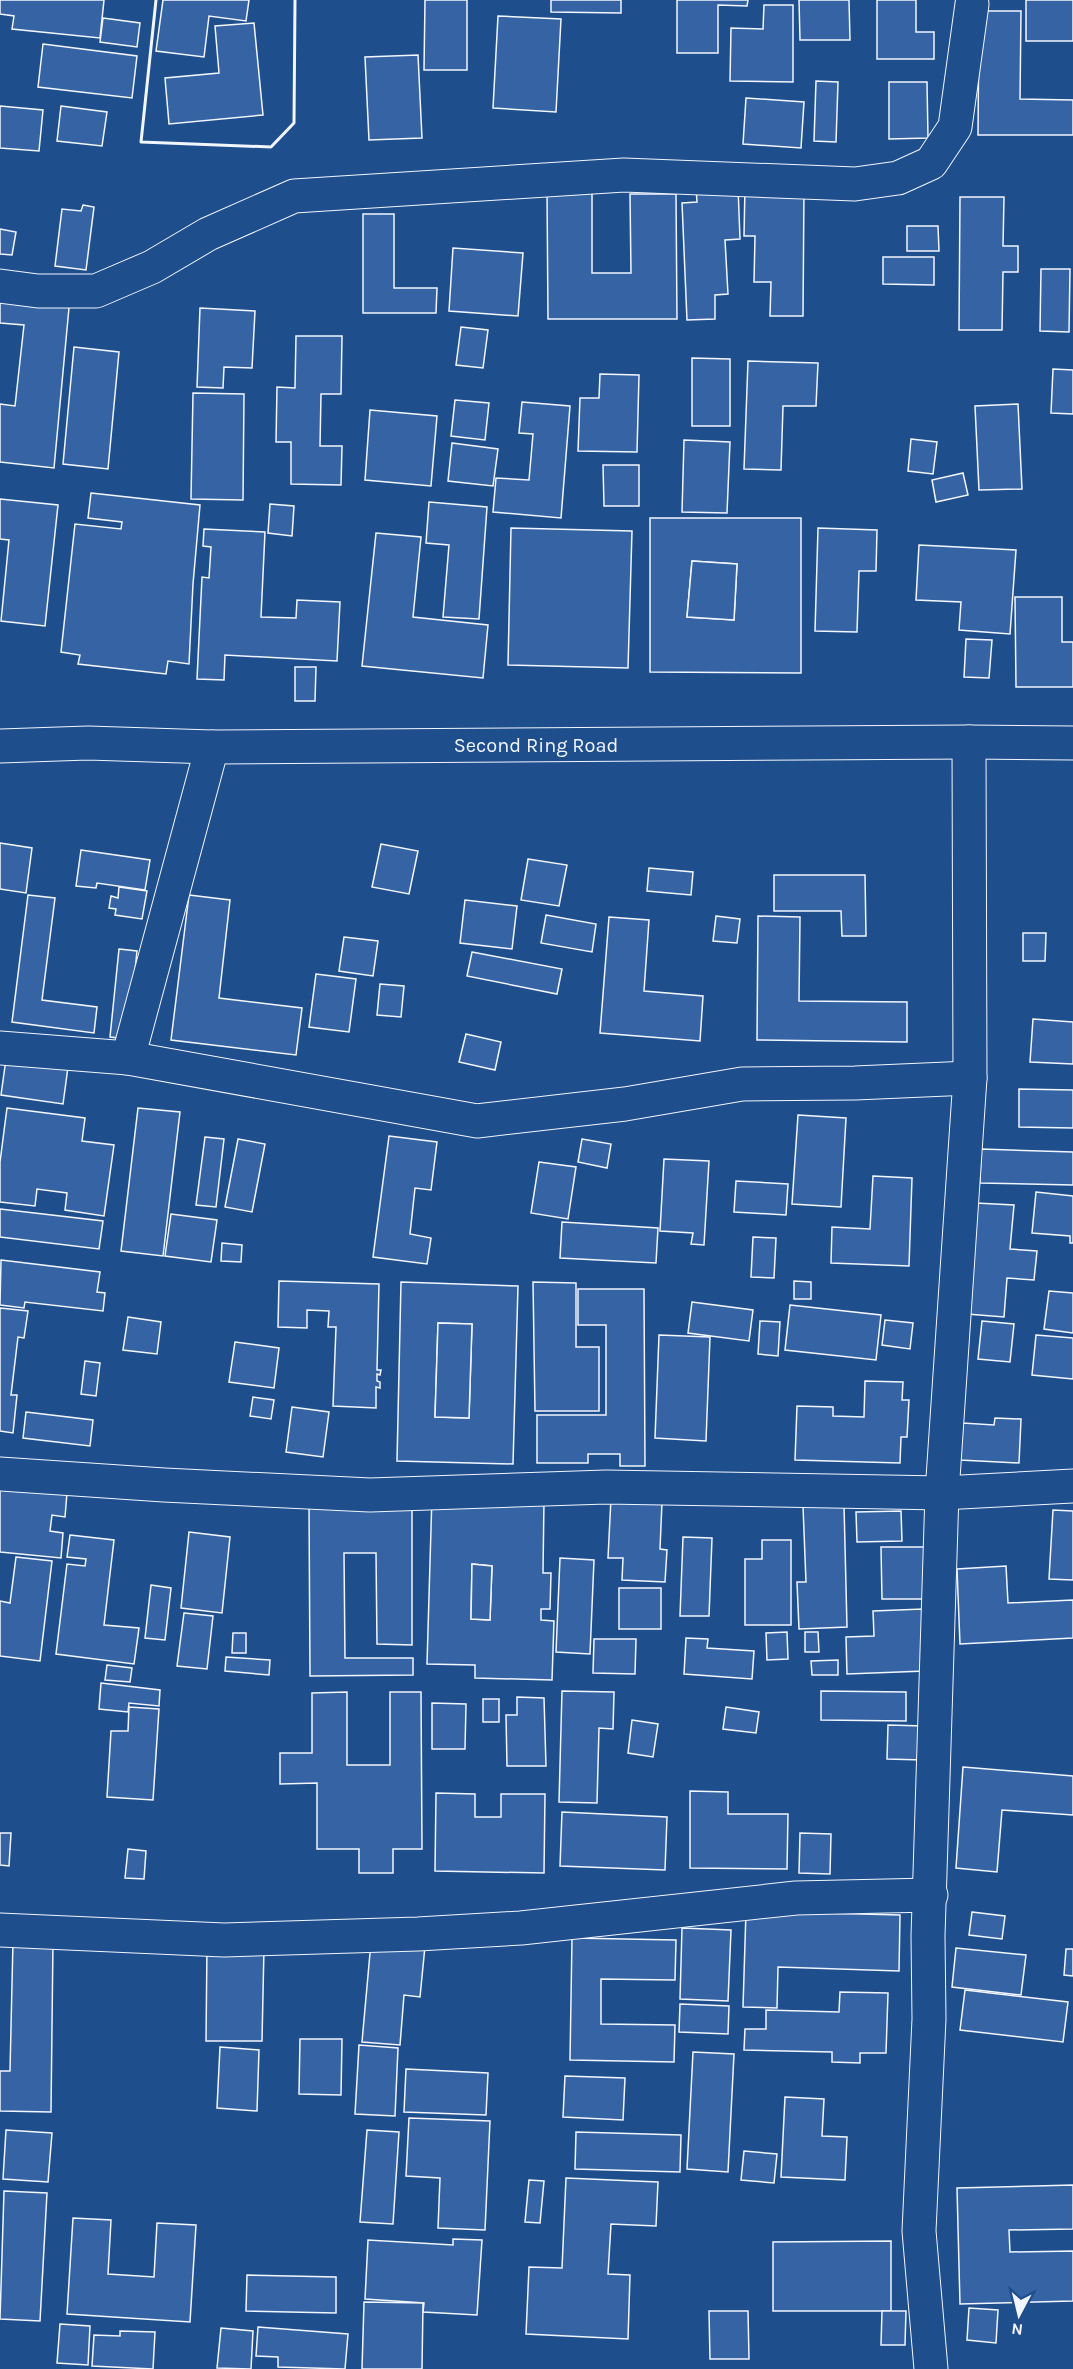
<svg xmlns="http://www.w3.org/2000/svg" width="1073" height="2369" viewBox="0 0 1073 2369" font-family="Karla,sans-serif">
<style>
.building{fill:#3563a3;stroke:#f2f6ff;stroke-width:1.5;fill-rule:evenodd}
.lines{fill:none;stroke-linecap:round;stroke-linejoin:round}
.minor-casing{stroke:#f2f6ff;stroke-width:35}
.minor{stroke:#1f4e8c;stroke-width:33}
.wall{stroke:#f2f6ff;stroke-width:3}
.labels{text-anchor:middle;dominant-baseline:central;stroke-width:4.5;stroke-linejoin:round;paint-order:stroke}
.street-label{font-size:20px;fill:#f2f6ff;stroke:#1f4e8c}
</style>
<rect width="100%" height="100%" fill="#1f4e8c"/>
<g class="building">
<polygon points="0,0 104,0 100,38 12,29 14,16 0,14"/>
<polygon points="163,0 249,0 246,21 209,16 204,57 156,51"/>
<polygon points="425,0 467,0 467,70 424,70"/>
<polygon points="551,0 621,0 621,13 551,12"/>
<polygon points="677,0 748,0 747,6 718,5 718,53 677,53"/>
<polygon points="799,0 849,0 850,40 800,40"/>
<polygon points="877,0 916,0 916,32 934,32 934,59 877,59"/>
<rect x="1026" y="0" width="47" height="41"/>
<polygon points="764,5 793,5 793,82 730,81 731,28 763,29"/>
<polygon points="979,11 1021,11 1020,99 1073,100 1073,135 978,135"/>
<polygon points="498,16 561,19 556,112 493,108"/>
<polygon points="103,18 140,23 137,47 100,42"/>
<polygon points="254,23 263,115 169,124 165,78 219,73 215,26"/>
<polygon points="43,44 137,56 132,98 38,87"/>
<polygon points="418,55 422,138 369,140 365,57"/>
<polygon points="816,81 838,82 836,142 814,141"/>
<polygon points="889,82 927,82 928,138 889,139"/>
<polygon points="746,98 804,102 801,148 743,144"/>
<polygon points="0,106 43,110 39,151 0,148"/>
<polygon points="61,106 107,112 102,146 57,141"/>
<polygon points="738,186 740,239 725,240 728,294 715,295 715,319 687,320 682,203 697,202 696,188"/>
<polygon points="745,186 804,187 803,316 770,316 771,282 754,282 755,236 744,236"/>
<polygon points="547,190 592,190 592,273 631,273 630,194 676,194 677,319 548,319"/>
<polygon points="960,197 1004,197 1003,246 1018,246 1018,272 1003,272 1002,330 959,330"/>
<polygon points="83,205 94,207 86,270 55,266 62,209 81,211"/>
<polygon points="363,214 394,214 394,288 437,288 436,313 363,313"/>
<polygon points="907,226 938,226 939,251 907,251"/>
<polygon points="0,229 16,232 12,255 0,254"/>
<polygon points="453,248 523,253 518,316 449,311"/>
<polygon points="883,257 934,257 934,285 883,284"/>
<polygon points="1041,269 1070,269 1069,332 1040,331"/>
<polygon points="0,290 70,297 54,468 0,462 0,404 15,406 24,325 0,323"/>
<polygon points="200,308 255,311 252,368 224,367 223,388 197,387"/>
<polygon points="461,327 488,330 483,368 456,365"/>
<polygon points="296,336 342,336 341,394 321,394 320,446 342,446 341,485 291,484 291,442 276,442 277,387 295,388"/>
<polygon points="74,347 119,352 108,469 63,464"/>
<polygon points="692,358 730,359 730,426 692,426"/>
<polygon points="748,361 818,363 816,406 783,406 781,470 744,469"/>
<polygon points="1053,369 1073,370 1073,414 1051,413"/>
<polygon points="600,374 639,375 637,452 578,451 580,398 599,398"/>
<polygon points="193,393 244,394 243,500 191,499"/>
<polygon points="455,400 489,403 485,440 451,436"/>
<polygon points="522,402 570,406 561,518 493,512 496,478 529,480 533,434 519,433"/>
<polygon points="1018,404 1022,489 979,490 975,406"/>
<polygon points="370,410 437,416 431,486 365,480"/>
<polygon points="911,439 937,442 933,474 908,471"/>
<polygon points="684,440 730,442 727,513 682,512"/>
<polygon points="452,443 498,449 493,486 448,481"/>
<polygon points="603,465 639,465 639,506 604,506"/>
<polygon points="963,473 968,495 936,502 932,480"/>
<polygon points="91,493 200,505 193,584 189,664 168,661 166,674 78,664 80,655 61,652 75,524 121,529 122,522 88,518"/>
<polygon points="0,499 58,505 45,626 1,621 9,540 0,539"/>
<polygon points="429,502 487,507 479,619 443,617 449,545 426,543"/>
<polygon points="270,504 294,506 292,536 268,533"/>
<path d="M650,518H801V673L650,672ZM692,561L737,564L734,620L687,617Z"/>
<polygon points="511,528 632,531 628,668 508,665"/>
<polygon points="818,528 877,530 876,571 859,571 857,632 815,631"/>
<polygon points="204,529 265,532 261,617 296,618 297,600 340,602 337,661 225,655 224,680 197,679 202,577 209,578 211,547 203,546"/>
<polygon points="376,533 421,537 413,617 488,625 483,678 362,666"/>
<polygon points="919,545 1016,550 1010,634 959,630 961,602 916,600"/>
<polygon points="692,561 737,564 734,620 687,617"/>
<polygon points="1015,597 1062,597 1062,642 1073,642 1073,687 1016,687"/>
<polygon points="966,639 992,640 989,678 964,677"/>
<polygon points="295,667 316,667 315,701 295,701"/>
<polygon points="0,843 32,848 26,893 0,889"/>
<polygon points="381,844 418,851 409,894 372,887"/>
<polygon points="81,850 150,860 145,890 97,883 96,888 76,886"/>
<polygon points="528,859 567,865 559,906 521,900"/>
<polygon points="649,868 693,872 691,895 647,891"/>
<polygon points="774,875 865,875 866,936 842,936 841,911 774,911"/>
<polygon points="119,887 147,891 142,919 115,915 116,909 109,908 111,896 118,898"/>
<polygon points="28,895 55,898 42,1000 97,1007 94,1033 12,1022"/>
<polygon points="189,895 230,900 219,998 302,1008 296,1055 171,1040"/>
<polygon points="465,900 517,906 512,949 460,943"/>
<polygon points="546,915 596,924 592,952 541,943"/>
<polygon points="716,916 740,919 737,943 713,941"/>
<polygon points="758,916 800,917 799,1001 907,1002 907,1042 757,1040"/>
<polygon points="609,917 649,920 644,991 703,996 700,1041 600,1033"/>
<polygon points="1023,933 1046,933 1045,961 1023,961"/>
<polygon points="344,937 378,941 373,976 339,971"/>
<polygon points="119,949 137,951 128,1039 110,1037"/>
<polygon points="472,952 562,969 557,994 467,976"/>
<polygon points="316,974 356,979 349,1032 309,1027"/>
<polygon points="380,984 404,986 401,1017 377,1015"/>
<polygon points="1033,1019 1073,1022 1073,1064 1030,1062"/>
<polygon points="466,1034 501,1042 495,1070 459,1062"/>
<polygon points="6,1059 68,1067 63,1104 1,1095"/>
<polygon points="1019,1089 1073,1090 1073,1128 1019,1127"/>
<polygon points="7,1108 85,1118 82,1141 114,1145 104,1216 65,1210 67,1193 37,1189 35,1206 0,1202 0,1162"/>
<polygon points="138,1108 180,1112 163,1256 121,1251"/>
<polygon points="798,1115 846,1118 841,1207 792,1204"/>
<polygon points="389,1136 437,1142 431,1190 415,1188 410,1234 431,1238 427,1264 373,1257"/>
<polygon points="205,1137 224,1139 216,1207 196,1205"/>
<polygon points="238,1139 265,1144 252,1212 225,1207"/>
<polygon points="582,1139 611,1144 607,1168 578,1162"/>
<polygon points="981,1149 1073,1152 1073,1185 980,1183"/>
<polygon points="664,1159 709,1161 704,1245 691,1244 693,1233 660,1231"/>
<polygon points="539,1162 576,1167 568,1219 531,1213"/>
<polygon points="873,1176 912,1178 909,1266 831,1263 832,1227 870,1229"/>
<polygon points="736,1181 788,1184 786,1215 734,1212"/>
<polygon points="1036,1192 1073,1196 1073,1243 1070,1243 1070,1236 1032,1233"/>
<polygon points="976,1203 1014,1205 1010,1249 1037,1251 1034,1280 1007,1278 1004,1317 967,1314"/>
<polygon points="0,1209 103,1221 99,1249 0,1237"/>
<polygon points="171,1214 217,1220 211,1262 165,1256"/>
<polygon points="562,1222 658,1228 656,1263 560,1258"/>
<polygon points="753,1237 776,1238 774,1278 751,1277"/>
<polygon points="222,1243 242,1245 241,1262 221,1261"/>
<polygon points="1,1260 100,1272 97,1292 105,1293 103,1311 25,1302 24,1308 0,1305"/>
<polygon points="279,1281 379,1284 377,1370 381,1370 380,1375 377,1374 377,1381 380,1382 380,1388 376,1387 376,1408 333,1406 336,1327 328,1327 329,1311 307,1310 307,1328 278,1327"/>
<polygon points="794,1281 811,1282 811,1299 794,1299"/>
<path d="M401,1282L518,1286L513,1464L397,1461ZM438,1323L472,1324L469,1418L435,1417Z"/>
<polygon points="533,1282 576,1283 576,1347 599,1347 599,1411 535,1411"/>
<polygon points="578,1289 644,1289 645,1466 620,1466 620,1454 588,1454 588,1463 537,1463 537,1415 606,1415 606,1325 578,1325"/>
<polygon points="1049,1291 1073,1293 1073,1333 1044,1329"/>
<polygon points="692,1302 753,1310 749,1341 688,1333"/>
<polygon points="790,1305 881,1315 876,1360 785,1350"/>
<polygon points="0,1308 28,1311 24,1338 18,1337 11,1395 17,1395 13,1433 0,1431"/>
<polygon points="128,1317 161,1322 157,1354 123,1350"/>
<polygon points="885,1320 913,1323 910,1349 882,1345"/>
<polygon points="760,1321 780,1322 778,1356 758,1354"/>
<polygon points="982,1321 1014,1324 1010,1362 978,1359"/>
<polygon points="438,1323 472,1324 469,1418 435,1417"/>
<polygon points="659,1335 710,1337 706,1441 655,1438"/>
<polygon points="1036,1335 1073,1338 1073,1379 1032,1375"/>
<polygon points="235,1342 279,1348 274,1388 229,1382"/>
<polygon points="85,1361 100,1363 96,1396 81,1394"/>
<polygon points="865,1381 903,1382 902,1400 909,1400 907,1437 901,1437 900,1463 795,1460 797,1406 833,1407 833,1416 864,1417"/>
<polygon points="253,1397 274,1400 271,1419 250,1416"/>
<polygon points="292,1407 329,1412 323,1457 286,1452"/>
<polygon points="26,1412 93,1420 90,1446 23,1438"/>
<polygon points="995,1418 1021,1419 1019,1463 960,1460 963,1423 994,1425"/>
<polygon points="0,1486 67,1493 65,1517 52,1515 50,1531 63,1533 61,1558 0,1552"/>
<path d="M432,1495L544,1499L543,1573H551L550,1609H541V1620L554,1621L552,1680L475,1678V1665L427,1664ZM472,1564L492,1566L490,1620L471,1619Z"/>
<polygon points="611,1498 662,1502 660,1549 667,1550 665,1582 622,1580 623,1558 608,1558"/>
<polygon points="412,1502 412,1645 377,1644 376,1553 344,1553 345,1658 413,1658 413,1675 310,1676 309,1503"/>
<polygon points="844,1505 847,1627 799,1629 797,1582 806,1582 803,1506"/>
<polygon points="1053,1510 1073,1511 1073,1580 1049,1579"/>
<polygon points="901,1511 902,1541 857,1542 856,1512"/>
<polygon points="189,1532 230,1537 222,1613 181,1608"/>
<polygon points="70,1535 114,1540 104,1625 139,1628 134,1664 56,1654 67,1564 85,1566 86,1559 67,1557"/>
<polygon points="683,1537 712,1538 709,1616 680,1616"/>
<polygon points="762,1540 791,1540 791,1625 745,1625 745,1559 762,1559"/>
<polygon points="881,1547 924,1547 925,1599 882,1599"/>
<polygon points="16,1557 52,1561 40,1661 0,1656 0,1601 10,1603"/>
<polygon points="560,1558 594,1560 590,1654 556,1652"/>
<polygon points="472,1564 492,1566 490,1620 471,1619"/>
<polygon points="1006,1566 1008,1603 1073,1600 1073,1638 960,1644 957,1569"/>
<polygon points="151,1585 171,1588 165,1640 145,1638"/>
<rect x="619" y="1588" width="42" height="41"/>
<polygon points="923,1609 925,1671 847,1674 846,1637 874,1636 873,1611"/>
<polygon points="184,1613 213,1616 207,1669 177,1666"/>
<polygon points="787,1632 788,1659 767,1660 766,1633"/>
<polygon points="805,1632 818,1632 819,1652 805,1652"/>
<polygon points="233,1633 246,1633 246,1653 232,1653"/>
<polygon points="686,1638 708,1639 707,1648 754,1651 752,1679 684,1674"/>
<polygon points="594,1639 636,1639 635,1674 593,1673"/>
<polygon points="226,1657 270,1660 269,1675 225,1671"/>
<polygon points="838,1660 838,1675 812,1675 811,1661"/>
<polygon points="107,1665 132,1668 130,1682 105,1680"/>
<polygon points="101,1683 160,1690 159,1706 129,1703 128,1712 99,1709"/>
<polygon points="562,1691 614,1692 613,1729 599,1728 597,1803 559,1802"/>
<polygon points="821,1691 906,1692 906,1721 821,1720"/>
<polygon points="347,1692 347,1765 390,1765 390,1692 421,1692 422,1849 393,1849 393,1873 359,1873 359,1849 317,1849 317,1783 280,1784 280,1753 312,1753 312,1693"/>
<polygon points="517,1697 544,1698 546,1766 507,1766 506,1715 517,1715"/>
<rect x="483" y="1699" width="16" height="23"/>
<polygon points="432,1703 466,1704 465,1749 432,1749"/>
<polygon points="129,1707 159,1709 153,1800 107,1797 111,1731 128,1731"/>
<polygon points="726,1707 759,1712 756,1733 723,1729"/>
<polygon points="632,1720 658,1724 653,1757 628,1753"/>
<polygon points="888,1725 924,1726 923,1760 887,1759"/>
<polygon points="963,1767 1073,1776 1073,1815 1002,1810 997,1872 956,1868"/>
<polygon points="690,1791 728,1792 728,1814 788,1814 787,1869 690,1868"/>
<polygon points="436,1793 475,1794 475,1817 501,1817 501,1794 545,1794 544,1873 435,1871"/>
<polygon points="562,1812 667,1817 665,1870 560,1866"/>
<polygon points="0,1833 11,1833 9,1866 0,1865"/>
<polygon points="800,1833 831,1834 830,1874 799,1873"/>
<polygon points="128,1849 146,1851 144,1879 125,1878"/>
<polygon points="746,1911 900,1915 899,1971 778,1967 777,2008 743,2007"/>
<polygon points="972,1912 1005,1916 1002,1939 969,1935"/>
<polygon points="682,1928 731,1930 728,2001 680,1999"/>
<polygon points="572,1938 676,1940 675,1980 601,1979 601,2024 675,2025 674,2062 570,2060"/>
<polygon points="13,1941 53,1941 51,2112 0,2111 0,2071 10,2071"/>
<polygon points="371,1942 425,1946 420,1997 404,1995 400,2045 362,2042"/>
<polygon points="207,1946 264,1947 262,2041 206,2041"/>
<polygon points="956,1948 1026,1955 1021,1995 952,1987"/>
<polygon points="1066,1949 1073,1949 1073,1976 1064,1975"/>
<polygon points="965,1990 1068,2002 1063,2042 960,2030"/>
<polygon points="840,1992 888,1993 886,2053 860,2053 860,2063 832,2062 832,2052 744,2050 745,2029 766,2029 766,2010 839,2012"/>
<polygon points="680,2004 729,2006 728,2034 679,2032"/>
<polygon points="300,2039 342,2039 341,2095 299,2094"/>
<polygon points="359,2045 398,2048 395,2116 355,2114"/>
<polygon points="220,2047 259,2050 257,2111 217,2108"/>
<polygon points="693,2052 734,2054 728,2172 687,2169"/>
<polygon points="406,2069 488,2073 486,2115 404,2112"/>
<polygon points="565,2076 625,2078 623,2120 563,2117"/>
<polygon points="785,2097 824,2099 822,2136 847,2137 845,2180 781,2177"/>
<polygon points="409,2118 490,2121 485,2230 438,2228 440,2178 406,2176"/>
<polygon points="6,2130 52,2133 48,2182 3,2179"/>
<polygon points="367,2130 399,2132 393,2224 360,2222"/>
<polygon points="576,2132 681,2135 680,2172 575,2169"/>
<polygon points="744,2151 777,2154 774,2183 741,2180"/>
<polygon points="566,2178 658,2182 656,2226 611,2224 608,2274 630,2275 628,2339 526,2334 529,2267 562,2268"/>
<polygon points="529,2180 544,2181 540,2223 525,2222"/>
<polygon points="1073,2185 1073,2229 1009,2230 1010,2252 1073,2251 1073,2301 960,2304 957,2188"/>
<polygon points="4,2191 47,2193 40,2321 0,2319"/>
<polygon points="73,2218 111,2220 108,2274 154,2277 157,2223 196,2225 190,2322 67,2314"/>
<polygon points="453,2239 482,2240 477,2315 423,2312 424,2303 365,2299 368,2240 453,2245"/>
<polygon points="891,2241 891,2311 773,2311 773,2242"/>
<polygon points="247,2275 336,2277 336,2313 246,2311"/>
<polygon points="364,2302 423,2303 422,2369 362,2369"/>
<polygon points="969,2308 998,2310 996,2343 967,2340"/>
<polygon points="709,2311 748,2311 749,2359 710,2359"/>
<polygon points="882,2311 906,2311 905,2345 881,2345"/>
<polygon points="60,2324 90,2326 88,2365 57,2363"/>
<polygon points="258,2327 348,2334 345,2369 278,2367 278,2357 256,2356"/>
<polygon points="221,2328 253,2331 251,2369 217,2368"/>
<polygon points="120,2331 155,2332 153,2369 92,2366 94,2335 120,2336"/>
</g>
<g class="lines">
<defs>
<g id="minor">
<polyline points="0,286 38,291 96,291 152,267 208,234 294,196 624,175 855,184 898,178 931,163 955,127 972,4"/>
<polyline points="0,746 88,743 212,747 969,742 1073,743"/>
<polyline points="0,1048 128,1058 477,1121 625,1104 742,1084 855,1083 970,1078"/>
<polyline points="128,1058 212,747"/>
<polyline points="0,1474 164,1485 370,1495 606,1487 942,1493 1073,1486"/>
<polyline points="0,1930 224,1940 418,1934 521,1928 796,1898 931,1895"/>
<polyline points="931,2369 919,2231 929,2019 928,1936 942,1493 970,1078 969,742"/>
</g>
</defs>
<use href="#minor" class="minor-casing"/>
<use href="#minor" class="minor"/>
<polyline class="wall" points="156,0 141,142 271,147 294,123 295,0"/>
</g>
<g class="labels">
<g class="street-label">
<text x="536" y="745">Second Ring Road</text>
</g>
</g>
<g transform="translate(1019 2315) rotate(187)" stroke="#1f4e8c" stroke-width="4.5" paint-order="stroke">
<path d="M0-4.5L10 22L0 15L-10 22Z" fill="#f2f6ff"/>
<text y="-9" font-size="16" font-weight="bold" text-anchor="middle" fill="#f2f6ff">N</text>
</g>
</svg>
